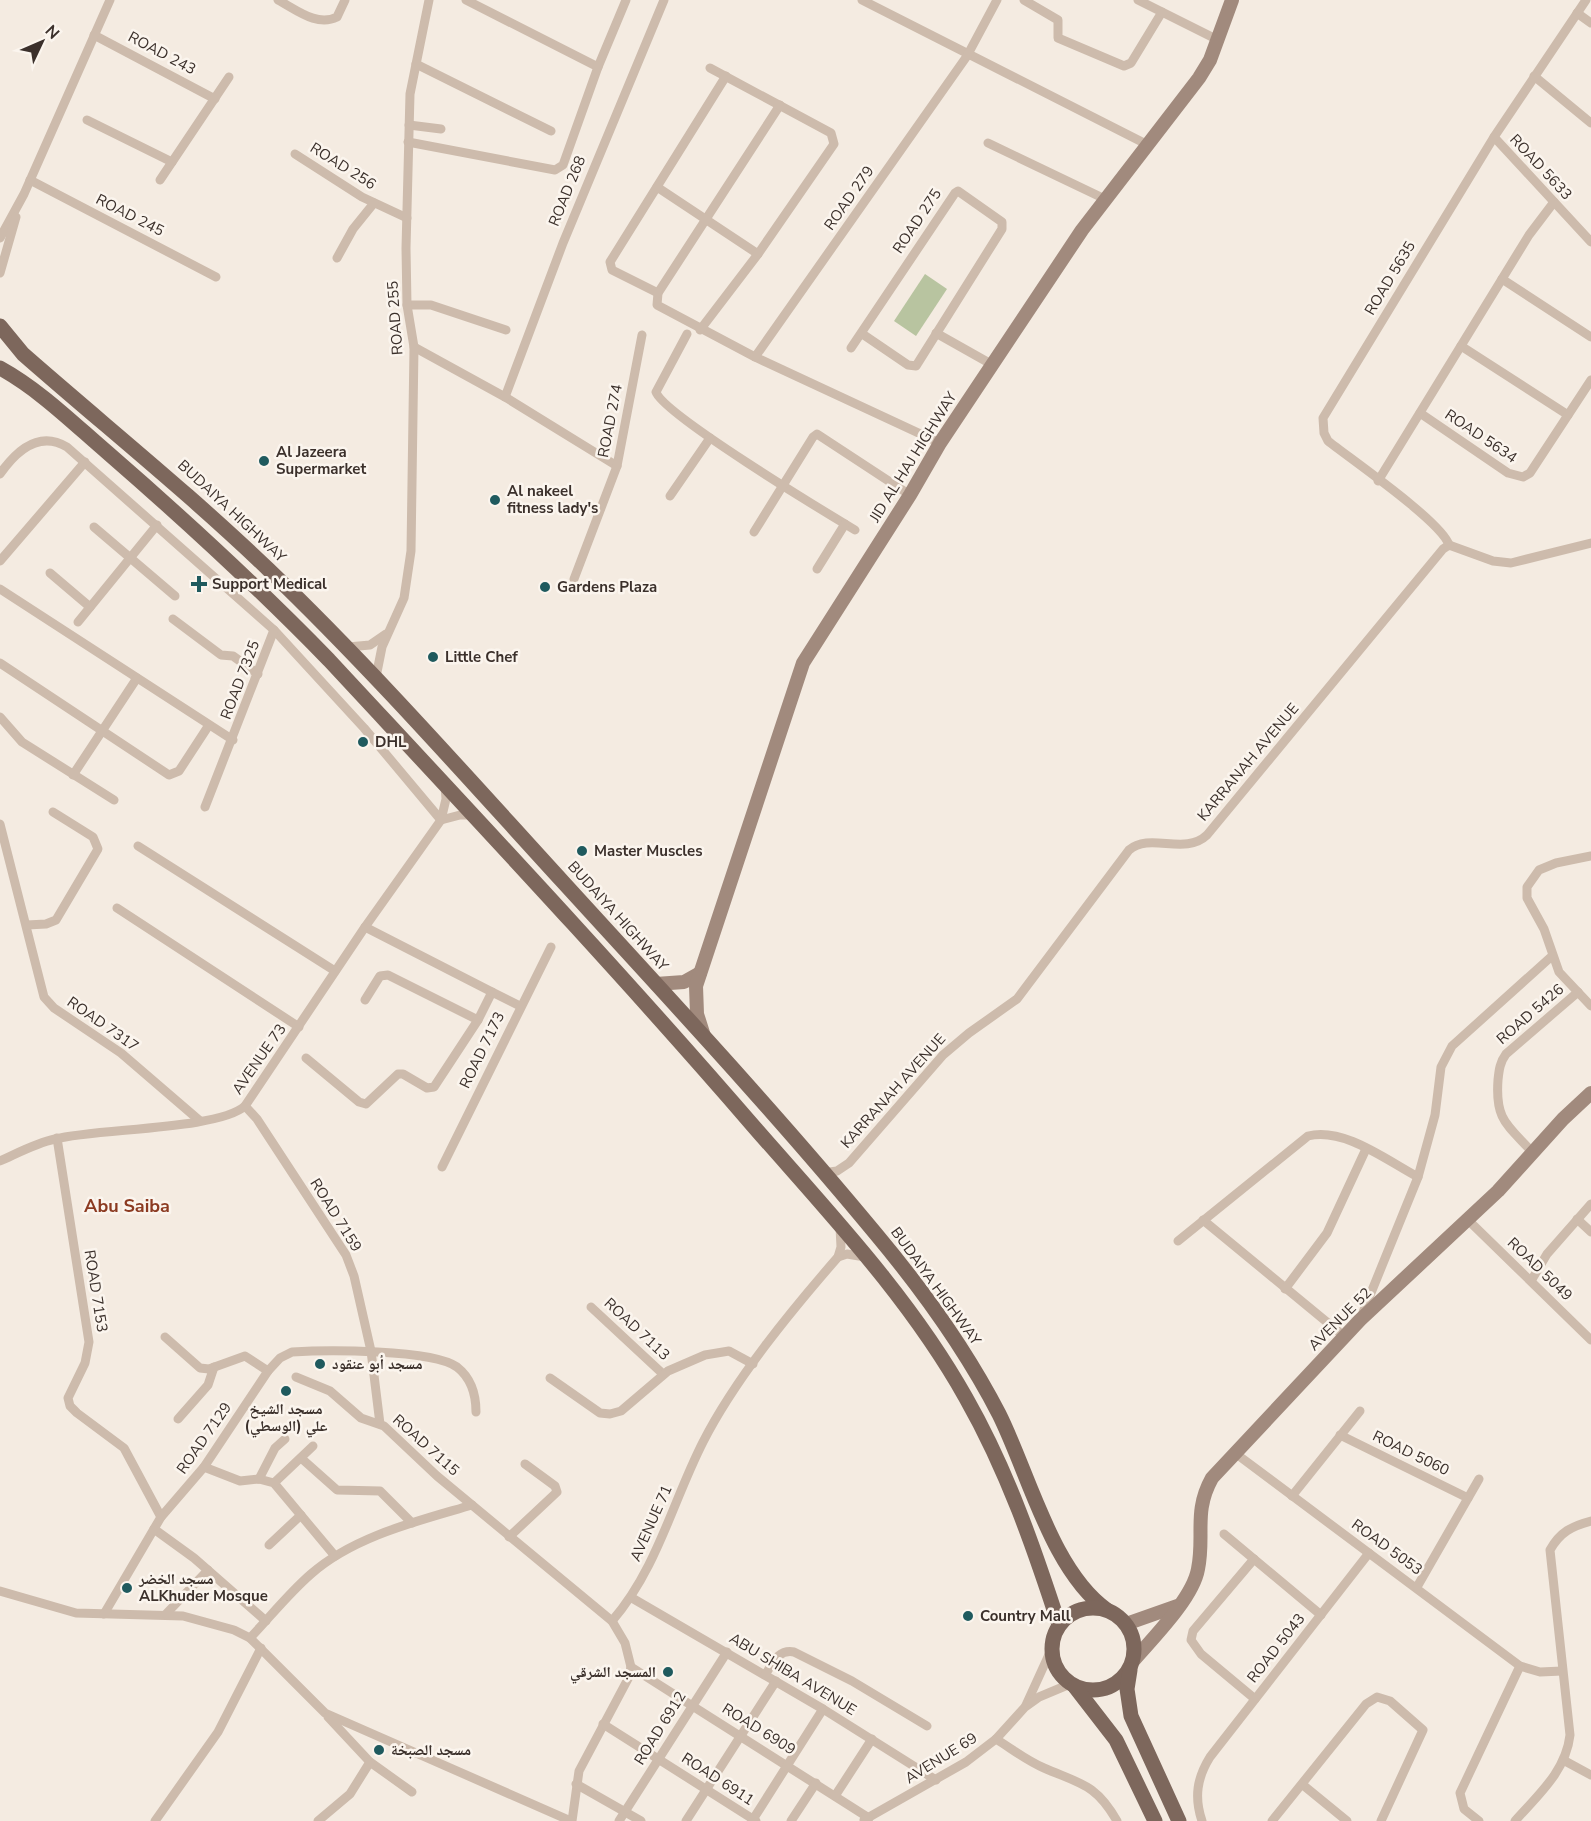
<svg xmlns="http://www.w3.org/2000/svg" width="1591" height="1821" viewBox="0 0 1591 1821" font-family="'Nunito Sans','Noto Naskh Arabic',sans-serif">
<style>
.green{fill:#b8c4a0}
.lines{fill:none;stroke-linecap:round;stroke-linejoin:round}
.street{stroke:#cdbbac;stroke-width:9}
.secondary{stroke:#a18a7d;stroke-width:14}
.primary{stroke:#7d675c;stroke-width:15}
.poi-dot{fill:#1f5a5e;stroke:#fbf5ee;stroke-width:2}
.labels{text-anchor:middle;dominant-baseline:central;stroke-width:5;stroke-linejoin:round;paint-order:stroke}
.street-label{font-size:15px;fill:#3b302b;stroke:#fbf5ee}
.poi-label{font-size:15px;font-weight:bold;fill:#3b302b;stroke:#fbf5ee;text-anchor:start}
.quarter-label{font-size:18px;font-weight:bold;fill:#8c3b22;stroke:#fbf5ee}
</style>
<rect width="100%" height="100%" fill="#f4ebe1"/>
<polygon class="green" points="925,274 947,289 916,336 894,321"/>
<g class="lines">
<g class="street">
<path d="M278,0C297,10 317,27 337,17L345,0"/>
<polyline points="862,0 1148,145"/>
<polyline points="1024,0 1058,20 1058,38 1124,66 1131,63 1162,12 1138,0"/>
<polyline points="1162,12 1218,40"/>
<polyline points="1577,13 1591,23"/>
<polyline points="94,35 215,99"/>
<polyline points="416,64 551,131"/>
<polyline points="598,67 626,0"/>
<polyline points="1534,76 1591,123"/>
<polyline points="780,105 658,293 657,305 755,357 940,443"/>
<polyline points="87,120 172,162"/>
<polyline points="409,125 441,129"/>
<polyline points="1494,137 1591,242"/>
<polyline points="408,142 555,170 563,165 598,67 466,0"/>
<polyline points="988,143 1107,200"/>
<polyline points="295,154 362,197 407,218"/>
<polyline points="30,180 216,277"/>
<polyline points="160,180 229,77"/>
<polyline points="657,187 758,254"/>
<polyline points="0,238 24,194 110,0"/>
<polyline points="337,258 353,229 374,203"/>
<polyline points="0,273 16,217"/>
<polyline points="1502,279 1591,337"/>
<polyline points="658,293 612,270 610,262 726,76"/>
<polyline points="407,305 431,305 506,330"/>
<polyline points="700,330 758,254 834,144 831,133 710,68"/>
<polyline points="936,333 991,364"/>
<path d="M687,334L656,392C663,414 825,512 855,530"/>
<polyline points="1461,346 1568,415"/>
<polyline points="414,347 505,397 617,466"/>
<polyline points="851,348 955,193 958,191 1002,222 1002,229 916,366 908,365 861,333"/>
<polyline points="755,357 967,56 997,0"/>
<polyline points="505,397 563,243 664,0"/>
<polyline points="1420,413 1508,473 1523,477 1530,473 1591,380"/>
<path d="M0,474C16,451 39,430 67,447L274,630L364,728L441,820"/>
<polyline points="1378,481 1529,235 1554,202"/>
<polyline points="670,496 710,438"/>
<polyline points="94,527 175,596"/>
<polyline points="754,532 813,437 817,434 910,495"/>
<path d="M1449,545C1442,522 1352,460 1328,441L1324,433L1323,418L1494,137L1586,0"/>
<polyline points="0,561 85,462"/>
<polyline points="817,569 845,524"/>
<polyline points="50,573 90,607"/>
<polyline points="574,579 617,466 642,335"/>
<polyline points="0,589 233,740"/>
<polyline points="173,619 221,655 233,656 258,674"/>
<polyline points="78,622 157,525"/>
<polyline points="348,647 370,645 386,634"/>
<polyline points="0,663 169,775 179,771 209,725"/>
<polyline points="376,677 382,647 404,598 411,551 414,347 407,305 406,248 410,94 429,0"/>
<polyline points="0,717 22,742 114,800"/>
<polyline points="73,775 137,678"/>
<polyline points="205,807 274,630"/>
<polyline points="441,820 460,815 473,815"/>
<polyline points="0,824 44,997 54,1008 121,1053 200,1121"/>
<polyline points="138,846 335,971"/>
<polyline points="1591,856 1556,863 1539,870 1527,887 1527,898 1544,929 1559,972 1591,1006"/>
<polyline points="117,908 299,1027"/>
<polyline points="27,925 46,924 56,920 98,849 93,837 53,812"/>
<polyline points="365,927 492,992"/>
<polyline points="365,1000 380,976 388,975 478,1020"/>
<polyline points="306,1058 359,1102 366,1104 398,1074 403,1074 427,1088 434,1087 478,1020 492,992 520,1006"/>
<polyline points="245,1106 257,1119 346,1255 354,1276 371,1351 380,1424"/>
<polyline points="57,1138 89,1342 85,1363 68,1398 70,1406 77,1413 124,1448 161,1517"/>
<path d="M1533,1153C1508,1125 1495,1121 1498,1080C1499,1070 1500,1062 1506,1054L1578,992"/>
<path d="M0,1161C18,1153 36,1143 55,1139C97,1128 218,1130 245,1106L365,927L441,820L446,799L445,785"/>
<polyline points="442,1167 551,947"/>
<path d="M823,1173L837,1171L849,1163L943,1055L969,1033L1017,999L1129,850C1150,832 1185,856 1207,835L1443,549L1449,545L1493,561L1511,563L1591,543"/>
<polyline points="1577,1219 1591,1232"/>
<polyline points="1203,1220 1345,1337"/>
<polyline points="1468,1220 1591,1340"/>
<path d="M1178,1241L1308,1136C1344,1127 1386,1160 1418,1177"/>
<polyline points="838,1257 847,1254 865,1257"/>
<polyline points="1531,1281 1547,1254 1591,1204"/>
<polyline points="1285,1289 1327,1233 1366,1149"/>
<polyline points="591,1307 663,1374"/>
<polyline points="1362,1315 1418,1177 1435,1115 1441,1067 1452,1046 1552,956"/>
<polyline points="165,1337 200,1368 209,1369 245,1356 268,1371"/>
<polyline points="296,1377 330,1391 361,1418 384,1426 437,1476 612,1621 625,1643 631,1667 629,1677 579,1771 572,1821"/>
<polyline points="550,1378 600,1413 610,1414 621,1411 668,1371 705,1355 729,1351 753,1364"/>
<polyline points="178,1419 208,1385 214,1367"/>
<polyline points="1340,1435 1468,1498"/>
<polyline points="1235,1453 1520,1666 1540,1672 1562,1671"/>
<polyline points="301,1458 337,1490 380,1491 412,1523"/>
<polyline points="204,1467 240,1481 259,1479 274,1483 335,1556"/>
<polyline points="259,1479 275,1448 285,1439"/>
<polyline points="274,1483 313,1446"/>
<polyline points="1292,1496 1360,1411"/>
<polyline points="154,1529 194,1558 266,1621"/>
<polyline points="1224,1534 1321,1615"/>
<polyline points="509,1537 557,1492 555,1486 525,1464"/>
<polyline points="269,1545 301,1515"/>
<polyline points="1254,1559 1193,1631 1191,1640 1201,1654 1255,1699"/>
<polyline points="1417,1587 1479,1479"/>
<polyline points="0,1591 76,1613 183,1616 234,1630 250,1638 325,1713 571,1821"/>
<polyline points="632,1598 823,1709 936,1780"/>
<path d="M104,1614L161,1517L204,1467L268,1371L280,1358L292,1352C325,1350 432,1349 457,1367C471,1378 476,1395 476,1412"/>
<polyline points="166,1614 208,1570"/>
<path d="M612,1621C657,1569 672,1503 703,1442C735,1379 791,1311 838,1257L841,1247L840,1227"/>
<path d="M250,1638C270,1617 289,1593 311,1574C354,1536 418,1521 472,1505"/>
<polyline points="631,1667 869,1818"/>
<path d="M765,1675C773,1663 778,1649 794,1652L852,1681L927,1726"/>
<polyline points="1026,1705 1052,1648"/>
<polyline points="328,1717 370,1762 412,1792"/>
<polyline points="603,1724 756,1821"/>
<path d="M996,1739C1012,1749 1027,1761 1044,1768C1081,1784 1096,1784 1117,1821"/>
<polyline points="1565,1761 1591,1775"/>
<polyline points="576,1784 641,1821"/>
<polyline points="1303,1785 1347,1821"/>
<polyline points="835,1796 872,1739"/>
<polyline points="864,1820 966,1762 996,1739 1025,1707 1039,1697 1070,1684"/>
<polyline points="155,1821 218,1732 261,1648"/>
<polyline points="318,1821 350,1794 370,1762"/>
<polyline points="619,1821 727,1652"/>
<polyline points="686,1821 776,1681"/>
<polyline points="752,1821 823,1709"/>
<polyline points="791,1821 816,1783"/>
<path d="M1202,1821C1194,1797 1197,1778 1210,1757L1369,1553"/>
<polyline points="1272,1821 1366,1704 1377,1697 1390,1701 1423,1730 1381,1821"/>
<polyline points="1479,1821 1464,1809 1460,1793 1520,1666"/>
<path d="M1515,1821C1538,1795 1566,1771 1570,1735L1550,1550C1560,1532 1572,1526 1591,1521"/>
</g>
<g class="secondary">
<polyline points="656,984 684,982 700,973"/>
<polyline points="704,1036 697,1014 696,986 803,663 910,495 940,443 1082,230 1199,78 1210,60 1232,0"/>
<polyline points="1126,1624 1177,1606"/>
<path d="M1134,1660C1153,1638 1193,1598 1198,1569C1205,1535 1193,1512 1212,1478L1360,1320L1498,1191L1563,1119L1591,1093"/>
</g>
<g class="primary">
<path d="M0,326L23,354C105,426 190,494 269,570C372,669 467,777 563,882C669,998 776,1113 876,1234C922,1289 966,1350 999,1414C1029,1474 1052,1571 1107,1610"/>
<path d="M0,368C40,390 74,424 108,453C184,519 258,587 329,660C472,814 617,968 755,1128C830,1214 910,1298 966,1398C1007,1470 1034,1548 1059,1625"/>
<circle cx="1093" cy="1649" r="41"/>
<polyline points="1130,1670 1127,1689 1131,1716 1179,1821"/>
<polyline points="1075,1687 1116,1740 1155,1821"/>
</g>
</g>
<g class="poi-dot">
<circle cx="264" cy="461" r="6"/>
<circle cx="495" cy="500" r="6"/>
<path d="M196 575h6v6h6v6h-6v6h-6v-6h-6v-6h6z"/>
<circle cx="545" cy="587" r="6"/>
<circle cx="433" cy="657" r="6"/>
<circle cx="363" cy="742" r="6"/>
<circle cx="582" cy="851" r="6"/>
<circle cx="320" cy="1364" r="6"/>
<circle cx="286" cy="1391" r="6"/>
<circle cx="127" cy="1588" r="6"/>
<circle cx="968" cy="1616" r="6"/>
<circle cx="668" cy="1672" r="6"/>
<circle cx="379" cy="1750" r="6"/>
</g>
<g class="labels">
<g class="street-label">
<text transform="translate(162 53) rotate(28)">ROAD 243</text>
<text transform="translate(343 166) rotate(32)">ROAD 256</text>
<text transform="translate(1541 167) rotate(47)">ROAD 5633</text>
<text transform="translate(567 191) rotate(-68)">ROAD 268</text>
<text transform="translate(849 198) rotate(-55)">ROAD 279</text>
<text transform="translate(130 215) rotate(27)">ROAD 245</text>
<text transform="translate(917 221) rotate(-56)">ROAD 275</text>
<text transform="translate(1390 278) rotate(-59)">ROAD 5635</text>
<text transform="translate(395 318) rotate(-94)">ROAD 255</text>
<text transform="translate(610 421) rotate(-79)">ROAD 274</text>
<text transform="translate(1481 436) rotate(34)">ROAD 5634</text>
<text transform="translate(913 457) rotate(-58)">JID AL HAJ HIGHWAY</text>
<text transform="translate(232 511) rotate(43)">BUDAIYA HIGHWAY</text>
<text transform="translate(240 680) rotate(-69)">ROAD 7325</text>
<text transform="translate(1248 762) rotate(-50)">KARRANAH AVENUE</text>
<text transform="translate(618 916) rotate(48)">BUDAIYA HIGHWAY</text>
<text transform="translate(1530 1014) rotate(-41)">ROAD 5426</text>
<text transform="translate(103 1024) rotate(35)">ROAD 7317</text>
<text transform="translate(482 1050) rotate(-64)">ROAD 7173</text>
<text transform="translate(259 1059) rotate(-55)">AVENUE 73</text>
<text transform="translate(893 1091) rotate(-48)">KARRANAH AVENUE</text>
<text transform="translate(336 1215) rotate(58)">ROAD 7159</text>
<text transform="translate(1540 1269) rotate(44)">ROAD 5049</text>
<text transform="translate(936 1286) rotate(54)">BUDAIYA HIGHWAY</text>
<text transform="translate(96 1291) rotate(81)">ROAD 7153</text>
<text transform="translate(1340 1319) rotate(-45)">AVENUE 52</text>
<text transform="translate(637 1329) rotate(43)">ROAD 7113</text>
<text transform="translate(204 1438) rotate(-55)">ROAD 7129</text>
<text transform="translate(426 1445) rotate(42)">ROAD 7115</text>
<text transform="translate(1411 1453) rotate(26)">ROAD 5060</text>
<text transform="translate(651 1523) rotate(-66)">AVENUE 71</text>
<text transform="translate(1387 1547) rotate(36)">ROAD 5053</text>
<text transform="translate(1276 1648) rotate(-52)">ROAD 5043</text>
<text transform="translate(793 1674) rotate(31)">ABU SHIBA AVENUE</text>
<text transform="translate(660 1728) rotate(-58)">ROAD 6912</text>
<text transform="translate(759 1729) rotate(32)">ROAD 6909</text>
<text transform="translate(941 1758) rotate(-32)">AVENUE 69</text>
<text transform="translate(718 1779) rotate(33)">ROAD 6911</text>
</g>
<g class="poi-label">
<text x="276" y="452">Al Jazeera<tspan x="276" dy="17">Supermarket</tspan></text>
<text x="507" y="491">Al nakeel<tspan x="507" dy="17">fitness lady's</tspan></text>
<text x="212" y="584">Support Medical</text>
<text x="557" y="587">Gardens Plaza</text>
<text x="445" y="657">Little Chef</text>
<text x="375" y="742">DHL</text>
<text x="594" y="851">Master Muscles</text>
<text x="332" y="1364">مسجد أبو عنقود</text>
<text x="286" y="1409" text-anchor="middle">مسجد الشيخ<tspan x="286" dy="17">علي (الوسطي)</tspan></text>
<text x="139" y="1579">مسجد الخضر<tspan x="139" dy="17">ALKhuder Mosque</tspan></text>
<text x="980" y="1616">Country Mall</text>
<text x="656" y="1672" text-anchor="end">المسجد الشرقي</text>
<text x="391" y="1750">مسجد الصبخة</text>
</g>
<g class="quarter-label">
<text x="127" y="1206">Abu Saiba</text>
</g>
</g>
<g transform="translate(42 42) rotate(46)" stroke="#fbf5ee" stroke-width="4.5" paint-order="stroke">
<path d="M0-4.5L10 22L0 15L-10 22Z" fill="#3b302b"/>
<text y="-9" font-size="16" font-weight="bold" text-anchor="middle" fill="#3b302b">N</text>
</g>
</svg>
